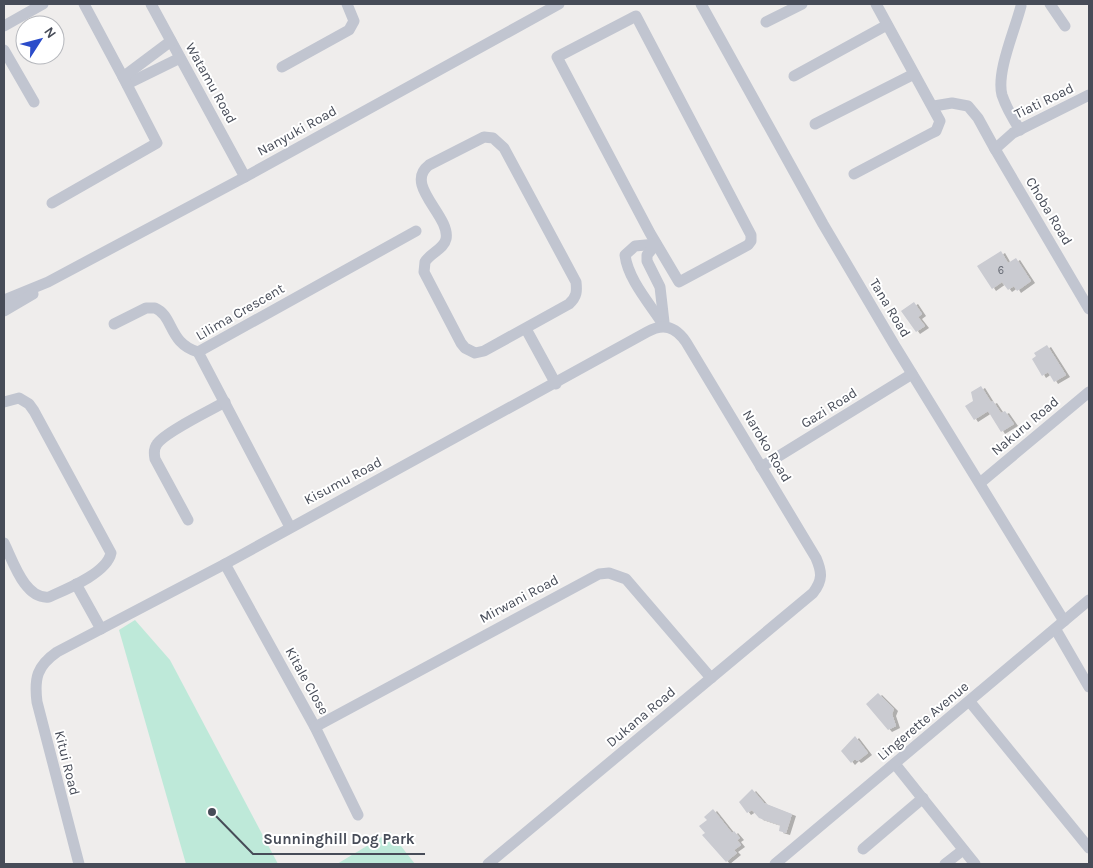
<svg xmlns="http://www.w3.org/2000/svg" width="1093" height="868" viewBox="0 0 1093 868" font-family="Karla,sans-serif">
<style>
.green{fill:#bee9d9}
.building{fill:#cacbd1;filter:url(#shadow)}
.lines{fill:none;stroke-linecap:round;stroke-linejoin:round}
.minor{stroke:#c1c5d0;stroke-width:11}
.labels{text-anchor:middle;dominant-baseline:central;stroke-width:4;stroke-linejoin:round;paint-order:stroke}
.number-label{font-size:11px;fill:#686c76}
.street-label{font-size:14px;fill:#474c58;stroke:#fff}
.leader{fill:none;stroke:#474c58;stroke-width:2}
.callout-dot{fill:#474c58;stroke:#fff;stroke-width:2}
.callout-label{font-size:15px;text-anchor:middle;font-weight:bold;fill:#474c58;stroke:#fff;stroke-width:4;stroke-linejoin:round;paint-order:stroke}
</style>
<defs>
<filter id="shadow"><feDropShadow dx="4" dy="2" stdDeviation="0" flood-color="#0004"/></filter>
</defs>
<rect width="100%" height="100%" fill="#efedec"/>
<g class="green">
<polygon points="135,620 170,660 278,864 186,864 119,630"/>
<polygon points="390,832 415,864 337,864"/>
</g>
<g class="building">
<polygon points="1001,251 1008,263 1016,258 1031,281 1017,291 1014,286 1008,290 1002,282 992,289 977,266"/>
<polygon points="914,302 922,314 918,317 925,326 916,332 901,311"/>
<polygon points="1047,345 1066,375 1054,382 1048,372 1042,376 1032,359 1036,356 1034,353"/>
<polygon points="981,386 991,402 993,401 1001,413 1005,411 1014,424 1001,432 988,411 974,420 965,406 973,401 971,392"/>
<polygon points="878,693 894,709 892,714 896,726 888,730 866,704"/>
<polygon points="855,736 868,753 859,760 857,761 855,759 851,763 841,751"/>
<polygon points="752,789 764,803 792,814 786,833 779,831 780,825 759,818 752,810 747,813 739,802"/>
<polygon points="713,809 732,833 734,831 740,838 737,840 741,845 734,850 737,853 726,862 702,835 705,833 699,826 707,820 704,817"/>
</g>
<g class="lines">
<g class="minor">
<polyline points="84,4 123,77"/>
<polyline points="151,4 245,177"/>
<polyline points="701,4 823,224 895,346 1064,621"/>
<polyline points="1050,4 1065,26"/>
<polygon points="636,16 751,235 751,241 748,245 679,282 650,233 557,57"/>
<polyline points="766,22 802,4"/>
<polyline points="4,26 43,4"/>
<polyline points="4,50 34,102"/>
<polyline points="282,67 349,30 354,21 347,4"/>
<polyline points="794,76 887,25"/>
<polyline points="127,84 180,58"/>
<polyline points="1089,95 1013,133 995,149 1089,309"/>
<polyline points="934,106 952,103 968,106 978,118 995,149"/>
<polyline points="815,124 914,74"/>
<path d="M1020,130C1013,119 1006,107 1002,95C996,72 1015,30 1021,6"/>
<path d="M484,137L493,138L504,148L576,282C577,291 577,297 569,304L484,351L475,353L465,348L461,343L424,272L425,262C430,253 444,249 446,239C451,216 403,185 429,165Z"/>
<polyline points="854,174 930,134 936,131 940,121 876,4"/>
<polyline points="52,203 157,143 123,77 171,41"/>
<path d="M656,244L635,246L625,255C628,280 651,305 664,326"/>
<polyline points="656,244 647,255 647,261 660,287 664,322"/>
<polyline points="4,300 48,282 245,177 559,4"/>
<polyline points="4,311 33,294"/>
<path d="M114,324L146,308H155C174,316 168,343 198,352"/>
<polyline points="526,329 556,384"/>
<path d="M4,402L19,398L29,404L34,411L111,553C107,573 67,589 49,597C25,600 13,561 4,543"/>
<polyline points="761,467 912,374"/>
<polyline points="980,483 1089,392"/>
<path d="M188,520L155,459C154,454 154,448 157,444C165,432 211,410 225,402"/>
<polyline points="290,527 198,352 416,231"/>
<polyline points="225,564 315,727 358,815"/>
<polyline points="76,584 101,629"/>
<polyline points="1056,630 1089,687"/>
<polyline points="970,702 1089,848"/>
<polyline points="315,727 599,574 609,573 626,579 711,678"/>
<polyline points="895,764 975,864"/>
<polyline points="863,849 923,798"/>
<path d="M79,864L37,702C34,678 37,666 57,652L225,564L647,332C663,323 675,326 686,342L816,558C822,572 823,580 813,593L488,864"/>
<polyline points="775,864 1089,600"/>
<polyline points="945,864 963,850"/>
</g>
</g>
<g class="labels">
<g class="number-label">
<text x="1001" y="270">6</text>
</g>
<g class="street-label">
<text transform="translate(211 83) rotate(61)">Watamu Road</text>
<text transform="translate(1044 101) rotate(-26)">Tiati Road</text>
<text transform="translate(297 131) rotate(-29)">Nanyuki Road</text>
<text transform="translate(1049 211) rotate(59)">Choba Road</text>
<text transform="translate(890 308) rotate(59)">Tana Road</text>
<text transform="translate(240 312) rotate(-30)">Lilima Crescent</text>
<text transform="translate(829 408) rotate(-32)">Gazi Road</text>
<text transform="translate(1025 426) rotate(-40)">Nakuru Road</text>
<text transform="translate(767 446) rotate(59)">Naroko Road</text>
<text transform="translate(343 481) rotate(-28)">Kisumu Road</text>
<text transform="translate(519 599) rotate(-28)">Mirwani Road</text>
<text transform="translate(307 681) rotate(61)">Kitale Close</text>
<text transform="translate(641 717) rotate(-40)">Dukana Road</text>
<text transform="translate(923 721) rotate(-40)">Lingerette Avenue</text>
<text transform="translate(67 763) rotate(76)">Kitui Road</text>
</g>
</g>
<path class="leader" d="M212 812L253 854H425"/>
<circle class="callout-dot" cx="212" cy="812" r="5"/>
<g class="callout-label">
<text x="339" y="844">Sunninghill Dog Park</text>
</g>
<rect width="1093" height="868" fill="none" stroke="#474c58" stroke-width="10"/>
<g transform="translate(40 40) rotate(54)"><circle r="24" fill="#ffffff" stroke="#b5b7bc"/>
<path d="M0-4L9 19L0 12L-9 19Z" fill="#2b4cca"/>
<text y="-8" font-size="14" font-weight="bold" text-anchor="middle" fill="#474c58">N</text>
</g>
</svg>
